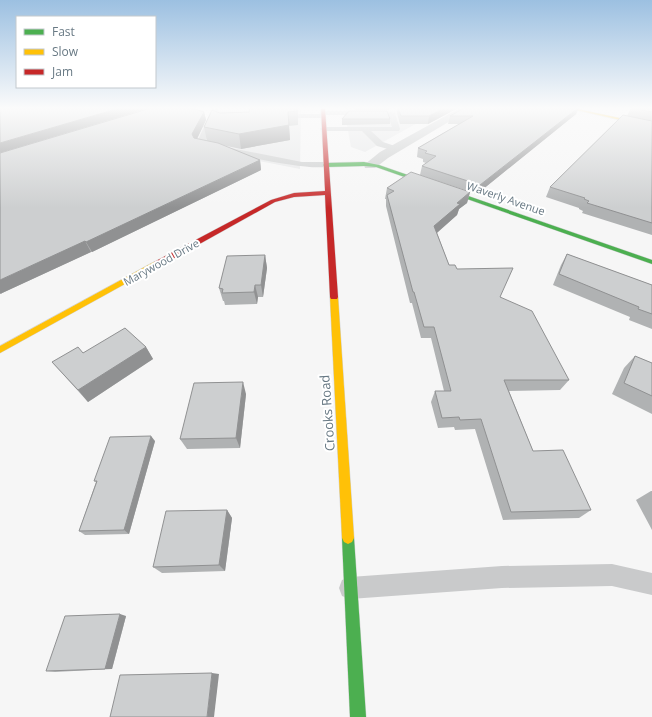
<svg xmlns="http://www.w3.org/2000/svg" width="652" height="717" viewBox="0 0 652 717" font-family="'Open Sans',sans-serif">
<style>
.built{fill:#e5e6e7}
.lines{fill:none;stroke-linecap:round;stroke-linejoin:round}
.fast-casing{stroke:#d2d3d4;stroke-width:1}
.slow-casing{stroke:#d2d3d4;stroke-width:1}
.jam-casing{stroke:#d2d3d4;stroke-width:1}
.lane{fill:#c9cacb;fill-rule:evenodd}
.street{fill:#c9cacb;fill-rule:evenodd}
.fast{fill:#4caf50;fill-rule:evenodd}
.slow{fill:#ffc107;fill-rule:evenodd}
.jam{fill:#c62828;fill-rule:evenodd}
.wall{fill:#b0b2b3}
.shaded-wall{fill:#909192}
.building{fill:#cdcfd0;stroke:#909192}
.labels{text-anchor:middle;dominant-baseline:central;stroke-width:4;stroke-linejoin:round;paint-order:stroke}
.far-street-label{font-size:11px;fill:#687984;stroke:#fff}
.street-label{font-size:13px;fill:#687984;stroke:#fff}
</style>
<rect width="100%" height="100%" fill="#f6f6f6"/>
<g class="built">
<polygon points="212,108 301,108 300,169 193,148"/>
<polygon points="344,108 405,108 430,116 365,152 351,147"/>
</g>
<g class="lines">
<defs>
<g id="fast">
<polygon points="364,162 379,165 652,260 652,264 376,167 364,166 326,167 323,165 326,163"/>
<polygon points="348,532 352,534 354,538 366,717 350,717 342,538 344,534"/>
</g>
<g id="slow">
<polygon points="567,108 573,108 652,125 652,127"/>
<polygon points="154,262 160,262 161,264 0,353 0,346"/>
<polygon points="334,294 338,297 354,538 352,542 348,544 344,542 342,538 330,297"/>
</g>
<polygon id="jam" points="321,108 325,108 338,297 337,299 331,299 330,297 325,195 294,197 275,202 160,266 154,266 154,262 271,200 294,193 325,191"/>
</defs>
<use href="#fast" class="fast-casing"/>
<use href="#slow" class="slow-casing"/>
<use href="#jam" class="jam-casing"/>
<g class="lane">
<path d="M213,108H219L205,143L302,162H326L330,165C320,175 216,150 197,146L196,144Z"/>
<polygon points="323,111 367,111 371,113 367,115 326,115 326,118 278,118 274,116 278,114 320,114 321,112"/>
<polygon points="391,111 395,113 400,129 399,131 371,131 383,142 398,147 398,151 395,151 377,146 362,131 324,131 320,129 324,127 392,127 387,113"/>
<polygon points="612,564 652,573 652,595 612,586 502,588 350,599 342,596 339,588 342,580 350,577 502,566"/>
</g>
<polygon class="street" points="460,108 472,108 388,158 375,168 365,168 364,165 380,152"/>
<use href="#fast" class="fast"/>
<use href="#slow" class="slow"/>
<use href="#jam" class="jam"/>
</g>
<g class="wall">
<polygon points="250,108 298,108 298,125 289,126 290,140 241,149 222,145 260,160 261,170 92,252 91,252 0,294 204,112 206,120 197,139 207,141 204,127 220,113 249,112"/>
<polygon points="355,108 391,108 388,110 355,110"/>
<polygon points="397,108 458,108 428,124 400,124 397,113"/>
<polygon points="631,108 652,108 652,235 582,213 583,211 579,209 579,208 546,197 550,187 627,116"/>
<polygon points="576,114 477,194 420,175 422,166 426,163 423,162 423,159 417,157 418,148 459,124 448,124 450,116"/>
<polygon points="342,119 390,119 390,124 342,125"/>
<polygon points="387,188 470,192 467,203 459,209 457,215 437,233 449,265 457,269 500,297 569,380 560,390 509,391 533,451 591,510 579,518 503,520 475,429 455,430 454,427 438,428 431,402 435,391 444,391 431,338 421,338 412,303 410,303 386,206 386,199 385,199"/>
<polygon points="567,254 652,285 652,329 629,320 630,317 553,285 561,265"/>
<polygon points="265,255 267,268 263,297 258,297 257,304 225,305 224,301 223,301 219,288"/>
<polygon points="146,347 153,359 88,402 52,362 83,353"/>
<polygon points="635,356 652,363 652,414 612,394 624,368"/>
<polygon points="246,394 240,448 187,449 180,439"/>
<polygon points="155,441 129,534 85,535 79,531 96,482 94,481"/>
<polygon points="651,491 652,491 652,530 636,500"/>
<polygon points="227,510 232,518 225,571 162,573 153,567"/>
<polygon points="126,616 112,669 55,672 46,671"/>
</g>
<g class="shaded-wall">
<polygon points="120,108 150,108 0,153 0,143"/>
<polygon points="445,108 458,108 428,124 429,116"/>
<polygon points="578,108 579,108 576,114 477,194 480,185"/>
<polygon points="204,112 206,120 195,143 192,134"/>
<polygon points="289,125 290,140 241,149 239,134"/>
<polygon points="260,160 261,170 92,252 86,242"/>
<polygon points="470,192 467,203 459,209 457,215 432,237 434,226 457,203"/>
<polygon points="85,241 91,252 0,294 0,280"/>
<polygon points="265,255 267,268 263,297 261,285"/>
<polygon points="255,285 258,297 257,304 254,292"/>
<polygon points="146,347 153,359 88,402 78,390"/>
<polygon points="243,382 246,394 240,448 236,438"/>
<polygon points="151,436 155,441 129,534 124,530"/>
<polygon points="227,510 232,518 225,571 219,565"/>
<polygon points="120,614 126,616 112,669 105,669"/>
<polygon points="212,673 219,674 214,717 207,717"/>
</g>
<g class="building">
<polygon points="0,108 120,108 0,143"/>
<polygon points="151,108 192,108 204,112 192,134 194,138 218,143 260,160 86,242 85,241 0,280 0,153"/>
<polygon points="250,108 297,108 297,111 288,112 289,125 239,134 204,127 212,110 220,113 249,112"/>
<polygon points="398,108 445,108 429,116 401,116"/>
<polygon points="464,108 578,108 480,185 422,166 436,156 425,153 427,151 418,148 473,116 450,116"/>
<polygon points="631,108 652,108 652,112"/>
<polygon points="349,111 387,111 390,119 342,119"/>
<polygon points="623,115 652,121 652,223 587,203 589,201 584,199 585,198 550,187"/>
<polygon points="411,172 470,192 457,203 460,204 434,226 449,265 455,265 457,269 513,268 500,297 532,311 569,380 504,380 533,451 563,450 591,510 511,512 481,419 460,420 459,417 442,418 435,391 451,391 434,327 424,327 414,292 413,292 387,195 394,191 387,188"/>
<polygon points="567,254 652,285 652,314 638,309 639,307 559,274"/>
<polygon points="265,255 261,285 255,285 254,292 222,293 223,289 219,288 227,256"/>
<polygon points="125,328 146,347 78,390 52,362 78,347 83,353"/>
<polygon points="635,356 652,363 652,396 624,383"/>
<polygon points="243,382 236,438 180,439 194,383"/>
<polygon points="151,436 124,530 79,531 97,481 94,481 110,437"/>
<polygon points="227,510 219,565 153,567 166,511"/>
<polygon points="120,614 105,669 46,671 65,616"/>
<polygon points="212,673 207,717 110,717 120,675"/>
</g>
<linearGradient id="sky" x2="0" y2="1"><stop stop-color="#9cc0e1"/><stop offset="0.52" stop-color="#fbfbfb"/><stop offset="1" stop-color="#fbfbfb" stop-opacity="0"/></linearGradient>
<rect width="652" height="208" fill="url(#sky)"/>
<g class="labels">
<g class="far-street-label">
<text transform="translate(506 198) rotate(19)">Waverly Avenue</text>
<text transform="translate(161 262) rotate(-29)">Marywood Drive</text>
</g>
<g class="street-label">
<text transform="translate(327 413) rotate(-94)">Crooks Road</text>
</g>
</g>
<rect x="16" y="16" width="140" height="72" fill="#ffffff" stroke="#c3c9ce"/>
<rect x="24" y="29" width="20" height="6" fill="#4caf50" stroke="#c3c9ce"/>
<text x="52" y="36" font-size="12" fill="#687984">Fast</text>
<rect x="24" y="49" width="20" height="6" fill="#ffc107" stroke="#c3c9ce"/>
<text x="52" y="56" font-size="12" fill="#687984">Slow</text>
<rect x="24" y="69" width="20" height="6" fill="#c62828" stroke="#c3c9ce"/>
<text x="52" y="76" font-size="12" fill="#687984">Jam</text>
</svg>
